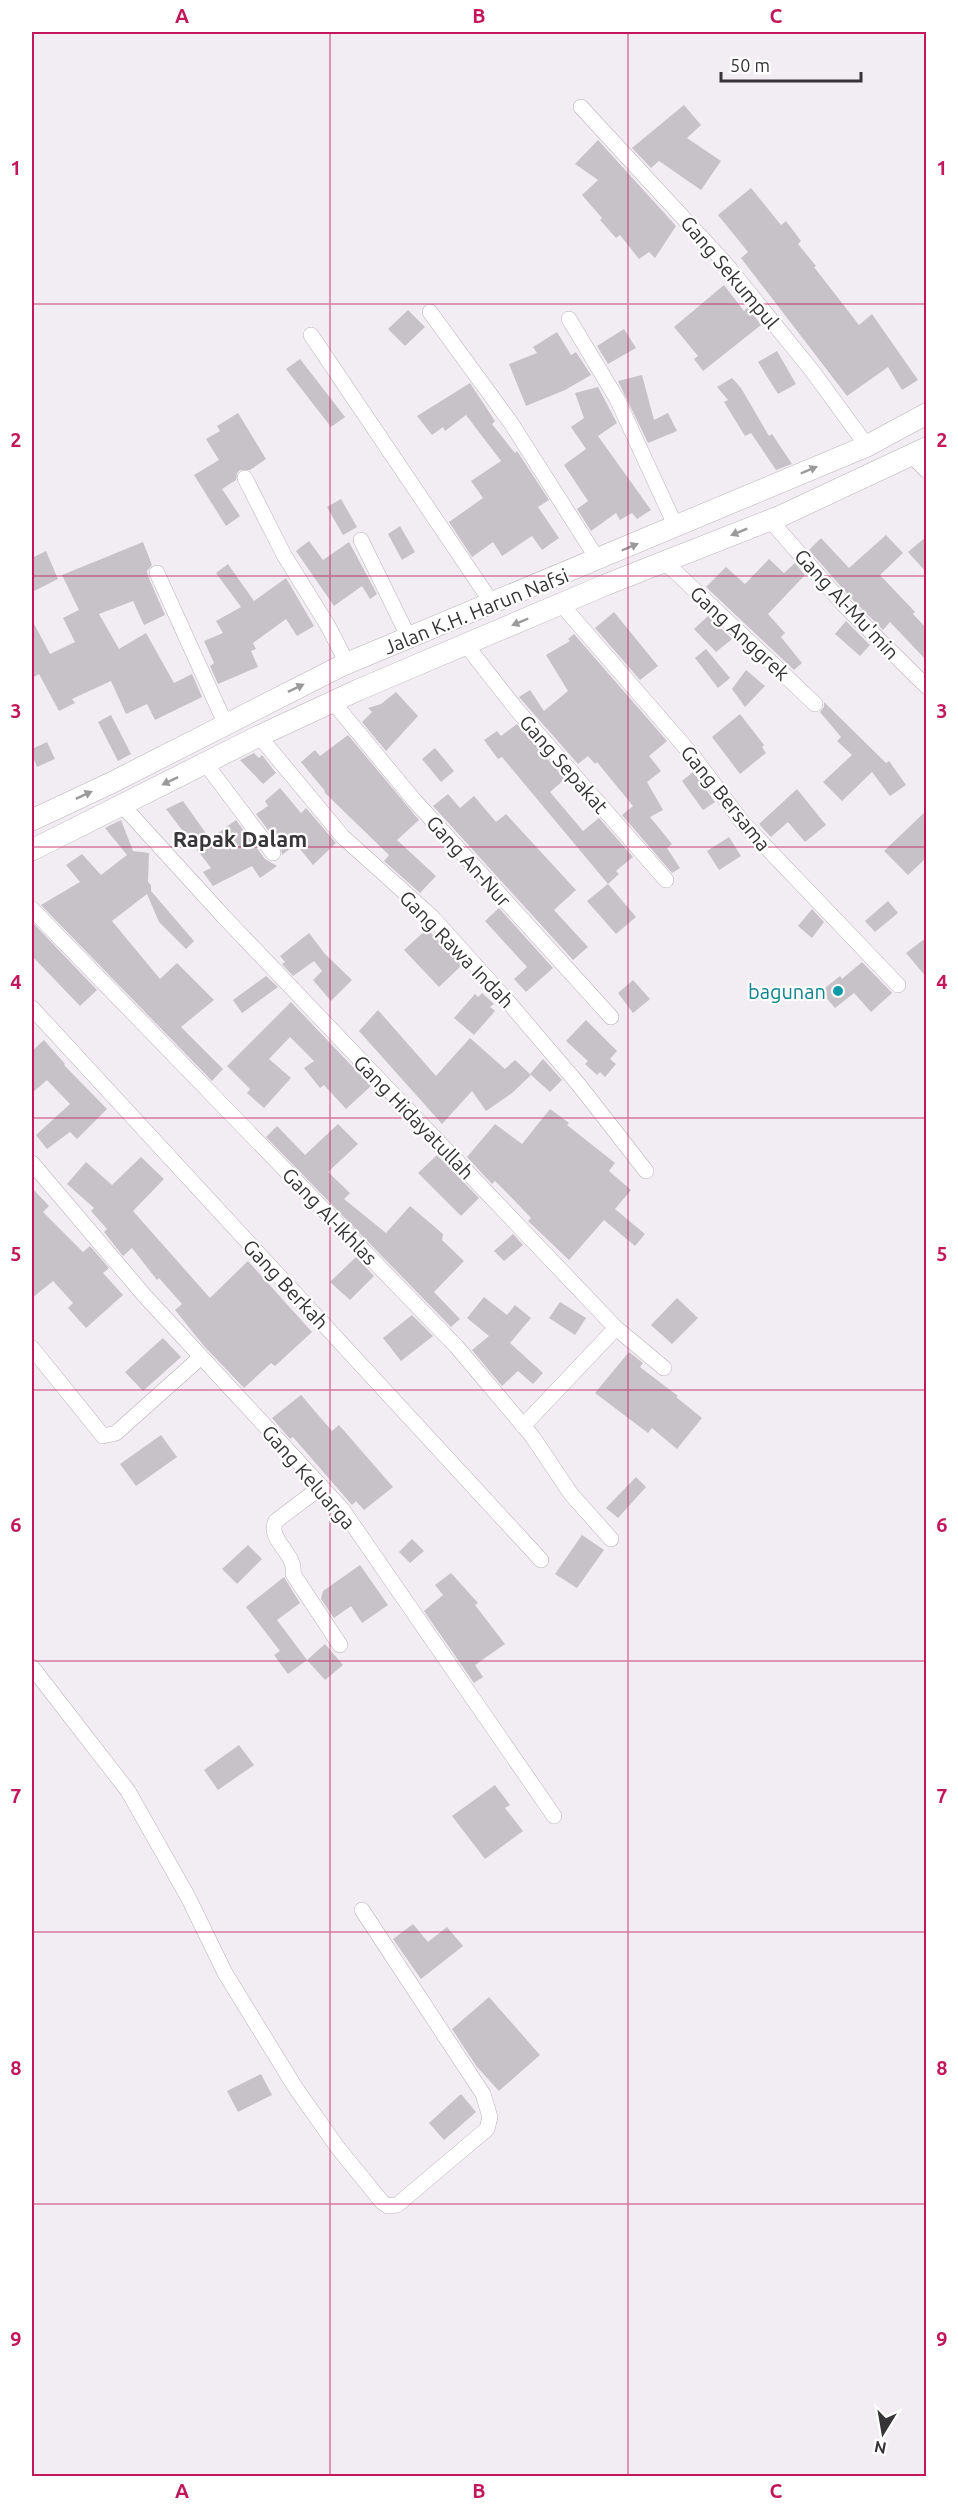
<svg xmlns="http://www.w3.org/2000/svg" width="958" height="2508" viewBox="0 0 958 2508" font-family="Ubuntu,sans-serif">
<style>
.building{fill:#c7c2c7}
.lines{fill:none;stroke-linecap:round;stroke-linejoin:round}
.minor-casing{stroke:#b8b3b7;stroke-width:16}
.secondary-casing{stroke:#b8b3b7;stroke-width:22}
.minor{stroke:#fff;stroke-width:15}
.secondary{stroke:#fff;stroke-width:21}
.oneway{fill:#9a9a9a}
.grid{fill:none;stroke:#c2185b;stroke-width:1.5;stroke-opacity:0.55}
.culture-dot{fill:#0f9aa8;stroke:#fff;stroke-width:2}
.labels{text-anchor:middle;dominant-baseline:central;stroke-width:4.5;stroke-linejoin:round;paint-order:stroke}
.street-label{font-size:20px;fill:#363436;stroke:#fff}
.culture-label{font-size:20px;fill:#0d838f;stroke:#fff;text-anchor:end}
.quarter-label{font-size:22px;font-weight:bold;fill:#393539;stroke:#fff}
.neatline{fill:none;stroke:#c2185b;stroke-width:2}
.grid-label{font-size:20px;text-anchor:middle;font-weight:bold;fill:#c2185b}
</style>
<rect width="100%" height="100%" fill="#f2edf2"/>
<g class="building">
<polygon points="684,105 701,125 687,138 721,161 701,190 659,161 651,168 632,148"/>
<polygon points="598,140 676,226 655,258 649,252 639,259 620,235 616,238 600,220 602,218 582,195 598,180 575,164"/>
<polygon points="751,188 781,225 786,221 801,241 798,244 816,266 814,267 859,325 872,314 918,380 902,390 888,367 847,396 741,258 748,252 718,215"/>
<polygon points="724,285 744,311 748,307 761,325 703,371 694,359 698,356 674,327"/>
<polygon points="408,310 425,327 405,346 388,329"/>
<polygon points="624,329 636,348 608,364 597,346"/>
<polygon points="557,332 571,355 576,352 591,375 565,390 526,406 509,364 537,353 533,347"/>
<polygon points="777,351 796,384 778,394 758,362"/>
<polygon points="300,359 345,417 331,427 286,369"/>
<polygon points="642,375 654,420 668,413 677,431 648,443 618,381"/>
<polygon points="732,378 741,388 769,436 772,434 792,464 776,470 751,433 745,436 724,402 728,400 717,387"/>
<polygon points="470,383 495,421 492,424 515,453 517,451 549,500 538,507 559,538 542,550 532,536 502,556 493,542 472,557 449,522 483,498 471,481 501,461 466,415 445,431 443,427 432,435 417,416"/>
<polygon points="598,387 617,423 598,436 651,510 637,519 632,513 620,520 616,513 591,531 577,509 588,501 564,465 586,449 571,427 584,418 575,393"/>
<polygon points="238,413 266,459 250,470 240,470 237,473 236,480 222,489 240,516 226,526 194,475 219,460 206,439 220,431 217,426"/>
<polygon points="341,499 357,527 343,535 327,507"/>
<polygon points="400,526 415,552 402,560 388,534"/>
<polygon points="886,535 903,553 880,575 915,612 913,614 927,629 927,661 890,622 883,630 851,598 809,550 821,538 849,568"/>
<polygon points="927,536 927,573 908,552"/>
<polygon points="309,541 323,560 349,542 377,594 370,599 362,586 334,606 296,551"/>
<polygon points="143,542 152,565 147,571 148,576 165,615 144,625 133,601 99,614 119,649 146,633 174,683 192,674 202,697 155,720 147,704 126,714 111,681 72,699 75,703 59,711 39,674 32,678 32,620 50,654 75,642 63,618 79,610 62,575"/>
<polygon points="46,551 58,579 32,592 32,558"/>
<polygon points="769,559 784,573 795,563 805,575 768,614 785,633 781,637 802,663 794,670 706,587 726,567 745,584"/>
<polygon points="228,564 254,601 286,578 314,626 297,636 286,619 253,643 256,649 251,651 258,667 218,684 210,666 214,663 204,641 223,633 216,621 241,607 216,573"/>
<polygon points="614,612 658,666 640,680 595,628"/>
<polygon points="708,616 732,639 716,652 694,629"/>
<polygon points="846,621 870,645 860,656 835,634"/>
<polygon points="574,634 667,741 649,756 661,771 647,782 663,810 650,817 672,844 667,848 680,868 672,873 622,815 633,806 597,762 595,764 588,756 578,764 519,697 530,690 544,711 568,691 546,655 570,641 568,639"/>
<polygon points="706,649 730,678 718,688 695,658"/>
<polygon points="746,670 765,686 745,707 732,689"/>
<polygon points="396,692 418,716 386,751 362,722 372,712 368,708 381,704"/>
<polygon points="824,702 886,763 889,761 906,785 890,796 872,772 842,801 823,782 852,755 837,741 841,737 820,712 824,707"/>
<polygon points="740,714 764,745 762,747 766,753 740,774 712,737"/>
<polygon points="111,715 131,754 118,761 98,722"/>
<polygon points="517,724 565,779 550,792 583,831 599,818 633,857 616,871 619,874 608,884 502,757 498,759 484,740 497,731 501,736"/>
<polygon points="348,735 419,820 397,840 436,876 420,893 384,861 389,855 324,792 325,791 301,762 315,750 320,756"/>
<polygon points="47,742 55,759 37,767 32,755 32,749"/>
<polygon points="435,748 454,771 441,782 422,759"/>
<polygon points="254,753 259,758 262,755 276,773 263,784 240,760"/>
<polygon points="693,772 715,802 703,810 682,781"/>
<polygon points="280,788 301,813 306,808 336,843 313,865 296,844 282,855 281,847 256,814 268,806 265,801"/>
<polygon points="797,789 826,825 805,842 788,822 771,837 759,824"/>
<polygon points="448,794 460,808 474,796 496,822 506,814 576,890 554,910 588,947 573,960 433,806"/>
<polygon points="183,801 210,839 236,820 265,859 277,866 260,878 252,866 213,886 203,872 211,868 166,809"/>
<polygon points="927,810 927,857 908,875 884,851"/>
<polygon points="121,820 133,851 149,853 148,882 151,885 151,891 194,941 186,949 159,922 147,894 112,921 160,979 177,963 214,1000 181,1027 223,1069 212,1081 41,905 80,882 66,865 82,854 101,875 127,855 105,828"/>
<polygon points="729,837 741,856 719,870 707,851"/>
<polygon points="608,884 636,917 616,934 587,901"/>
<polygon points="888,901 898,913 875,932 865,921"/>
<polygon points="499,908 553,968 526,992 514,979 527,967 485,921"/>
<polygon points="812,909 824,922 812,938 798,926"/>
<polygon points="32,922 97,990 80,1006 32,956"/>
<polygon points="427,929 462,965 439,987 404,950"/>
<polygon points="309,933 325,954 352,980 331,1001 313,980 322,971 314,961 293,976 282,964 285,962 280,956"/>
<polygon points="927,937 927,978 906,953"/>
<polygon points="862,962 892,993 871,1012 854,993 835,1008 823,994 825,988 840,976 842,979"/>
<polygon points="266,976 278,987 242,1013 233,1000"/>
<polygon points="633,980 650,999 633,1013 618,993"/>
<polygon points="482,993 494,1004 490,1007 495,1011 474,1035 454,1018 475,994 478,997"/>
<polygon points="291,1002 371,1086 346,1109 324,1085 320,1088 304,1068 314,1061 290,1037 269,1059 291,1078 264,1108 247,1093 250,1089 227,1066"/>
<polygon points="378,1010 436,1076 470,1038 505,1069 515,1060 531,1075 512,1093 486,1111 472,1091 442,1124 359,1031"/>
<polygon points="586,1020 617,1051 610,1059 616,1064 605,1077 600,1072 597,1075 585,1064 588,1061 566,1041"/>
<polygon points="44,1040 65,1064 64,1065 107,1109 77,1139 70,1132 47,1149 36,1135 70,1104 47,1080 32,1093 32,1051"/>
<polygon points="543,1059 562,1080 550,1092 530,1074"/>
<polygon points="550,1109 569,1123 567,1125 615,1163 609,1171 631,1190 615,1209 645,1234 635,1246 604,1220 569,1260 528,1221 531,1218 511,1197 495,1181 492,1184 467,1157 495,1124 522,1144"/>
<polygon points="338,1124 358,1144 328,1172 350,1193 344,1199 386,1233 410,1206 443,1234 442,1240 464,1261 434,1292 460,1319 451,1327 266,1137 277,1126 305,1155"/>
<polygon points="437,1155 479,1198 461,1216 418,1173"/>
<polygon points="141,1157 164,1179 133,1211 210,1298 248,1261 312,1332 275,1366 271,1363 244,1388 204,1346 175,1310 182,1304 159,1278 157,1280 132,1248 123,1256 104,1232 107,1229 91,1211 94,1208 67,1184 86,1162 112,1185"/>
<polygon points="32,1188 49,1206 43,1212 83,1252 90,1246 109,1268 103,1273 123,1295 86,1328 68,1308 73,1303 53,1281 32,1298"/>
<polygon points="513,1234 523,1245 504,1261 494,1251"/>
<polygon points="356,1257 374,1276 350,1300 330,1282"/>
<polygon points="484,1297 507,1315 515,1305 531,1318 510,1343 543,1373 533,1384 518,1371 502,1386 472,1350 489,1336 467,1318"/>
<polygon points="677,1298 698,1318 672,1344 651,1325"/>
<polygon points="560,1302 586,1318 575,1335 549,1318"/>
<polygon points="412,1315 433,1336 401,1361 383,1338"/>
<polygon points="163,1338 181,1357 143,1391 125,1372"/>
<polygon points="629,1352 643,1363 640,1367 678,1396 676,1397 702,1418 677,1449 652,1428 648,1433 595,1393"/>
<polygon points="301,1395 332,1431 339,1425 393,1487 364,1510 356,1501 352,1505 293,1437 290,1439 272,1418"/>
<polygon points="161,1435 177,1457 136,1486 120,1464"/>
<polygon points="636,1477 646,1487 618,1518 606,1508"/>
<polygon points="582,1535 604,1550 577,1588 555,1574"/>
<polygon points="412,1539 424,1551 410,1563 399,1552"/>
<polygon points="248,1545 262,1559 237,1584 222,1569"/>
<polygon points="360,1565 388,1605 362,1623 351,1606 334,1618 321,1599 323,1591"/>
<polygon points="451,1573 478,1603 475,1605 505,1644 475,1665 483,1677 474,1683 424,1611 443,1595 435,1585"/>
<polygon points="284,1577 300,1603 277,1620 307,1660 288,1674 274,1655 280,1651 246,1607"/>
<polygon points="325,1644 343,1665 325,1680 307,1660"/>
<polygon points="239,1745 254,1765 218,1790 204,1770"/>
<polygon points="495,1785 510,1805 505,1808 523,1831 485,1859 452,1816"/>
<polygon points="413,1924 428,1942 447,1927 463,1946 421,1979 393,1939"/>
<polygon points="489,1997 540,2055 499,2091 477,2067 452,2029"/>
<polygon points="261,2074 272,2095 238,2112 227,2091"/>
<polygon points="461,2094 476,2112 444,2140 429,2123"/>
</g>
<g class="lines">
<defs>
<g id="minor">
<polyline points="581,107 725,263 813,372 867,446"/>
<polyline points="430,312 511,423 598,560"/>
<polyline points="569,319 617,399 676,527"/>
<polyline points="311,335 492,603"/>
<polyline points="912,456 926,470"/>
<polyline points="245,478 284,555 328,626 347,663"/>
<polyline points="770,520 844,605 926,686"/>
<polyline points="361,540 409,638"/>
<polyline points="665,562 815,704"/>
<polyline points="157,573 226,725"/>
<polyline points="561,604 693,756 743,823 898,985"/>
<polyline points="466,645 517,710 666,880"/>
<polyline points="333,702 414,800 611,1017"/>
<polyline points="259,736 343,837 432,917 504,997 579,1085 646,1171"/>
<polyline points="205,763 273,853"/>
<polyline points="122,805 224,917 616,1328 523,1426"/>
<polyline points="32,909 456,1346 532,1436 571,1494 611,1539"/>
<polyline points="32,1008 541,1560"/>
<polyline points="32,1163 144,1295 342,1509 554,1816"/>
<polyline points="616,1328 664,1368"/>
<polyline points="32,1348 103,1436 116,1433 201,1357"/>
<path d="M321,1487L276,1521C266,1539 297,1554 293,1574L340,1645"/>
<polyline points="32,1667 128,1791 188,1897 225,1973 295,2087 338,2148 382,2202 388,2206 397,2205 487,2129 490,2117 483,2094 362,1910"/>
</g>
<g id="secondary">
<polyline points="32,820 113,782 343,665 867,446 926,414"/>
<polyline points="32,850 259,736 358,690 605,585 783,515 926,448"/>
</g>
</defs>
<use href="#minor" class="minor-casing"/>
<use href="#secondary" class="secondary-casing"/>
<use href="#minor" class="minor"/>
<use href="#secondary" class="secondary"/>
</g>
<defs><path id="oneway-solid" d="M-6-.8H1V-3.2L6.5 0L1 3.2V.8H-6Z" transform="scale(1.5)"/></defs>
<g class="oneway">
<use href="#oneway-solid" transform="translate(809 470) rotate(-23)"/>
<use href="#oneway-solid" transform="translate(739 532) rotate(158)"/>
<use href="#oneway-solid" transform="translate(630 547) rotate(-23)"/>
<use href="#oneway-solid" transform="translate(520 622) rotate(157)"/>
<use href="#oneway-solid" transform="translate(296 688) rotate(-26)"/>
<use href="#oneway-solid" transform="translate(170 781) rotate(154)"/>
<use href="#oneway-solid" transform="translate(84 795) rotate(-25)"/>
</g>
<path class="grid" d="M330,32V2476M628,32V2476M32,304H926M32,576H926M32,847H926M32,1118H926M32,1390H926M32,1661H926M32,1932H926M32,2204H926"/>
<circle class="culture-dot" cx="838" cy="991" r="6"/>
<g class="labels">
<g class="street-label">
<text transform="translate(730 272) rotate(50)">Gang Sekumpul</text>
<text transform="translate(847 604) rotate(47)">Gang Al-Mu'min</text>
<text transform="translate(476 611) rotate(-22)">Jalan K.H. Harun Nafsi</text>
<text transform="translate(740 633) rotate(43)">Gang Anggrek</text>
<text transform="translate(564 764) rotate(49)">Gang Sepakat</text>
<text transform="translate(726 798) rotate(51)">Gang Bersama</text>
<text transform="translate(469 861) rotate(48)">Gang An-Nur</text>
<text transform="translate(457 949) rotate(46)">Gang Rawa Indah</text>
<text transform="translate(414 1117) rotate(46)">Gang Hidayatullah</text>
<text transform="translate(330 1216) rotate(46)">Gang Al-Ikhlas</text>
<text transform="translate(286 1284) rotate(47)">Gang Berkah</text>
<text transform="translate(309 1477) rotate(49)">Gang Keluarga</text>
</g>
<g class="culture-label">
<text x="826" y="991">bagunan</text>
</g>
<g class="quarter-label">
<text x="240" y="838">Rapak Dalam</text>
</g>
</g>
<rect width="958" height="2508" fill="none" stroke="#ffffff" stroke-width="66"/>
<g transform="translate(883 2433) rotate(191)" stroke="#ffffff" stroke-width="4.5" paint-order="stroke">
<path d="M0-4.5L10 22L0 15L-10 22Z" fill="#363436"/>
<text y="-9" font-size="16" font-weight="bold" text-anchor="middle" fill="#363436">N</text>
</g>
<path d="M721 72v9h140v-9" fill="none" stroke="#363436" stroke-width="3"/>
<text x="730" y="72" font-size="18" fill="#363436" stroke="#ffffff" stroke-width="4.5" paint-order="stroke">50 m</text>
<rect x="33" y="33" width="892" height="2442" class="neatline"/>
<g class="grid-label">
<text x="182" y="23">A</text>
<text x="479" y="23">B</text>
<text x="776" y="23">C</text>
<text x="16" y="175">1</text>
<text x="942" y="175">1</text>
<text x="16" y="447">2</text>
<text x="942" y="447">2</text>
<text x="16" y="718">3</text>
<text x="942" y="718">3</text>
<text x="16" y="989">4</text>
<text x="942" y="989">4</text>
<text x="16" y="1261">5</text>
<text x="942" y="1261">5</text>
<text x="16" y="1532">6</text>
<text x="942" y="1532">6</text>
<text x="16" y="1803">7</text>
<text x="942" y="1803">7</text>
<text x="16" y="2075">8</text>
<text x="942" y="2075">8</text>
<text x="16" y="2346">9</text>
<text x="942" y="2346">9</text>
<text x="182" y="2498">A</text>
<text x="479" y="2498">B</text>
<text x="776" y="2498">C</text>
</g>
</svg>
